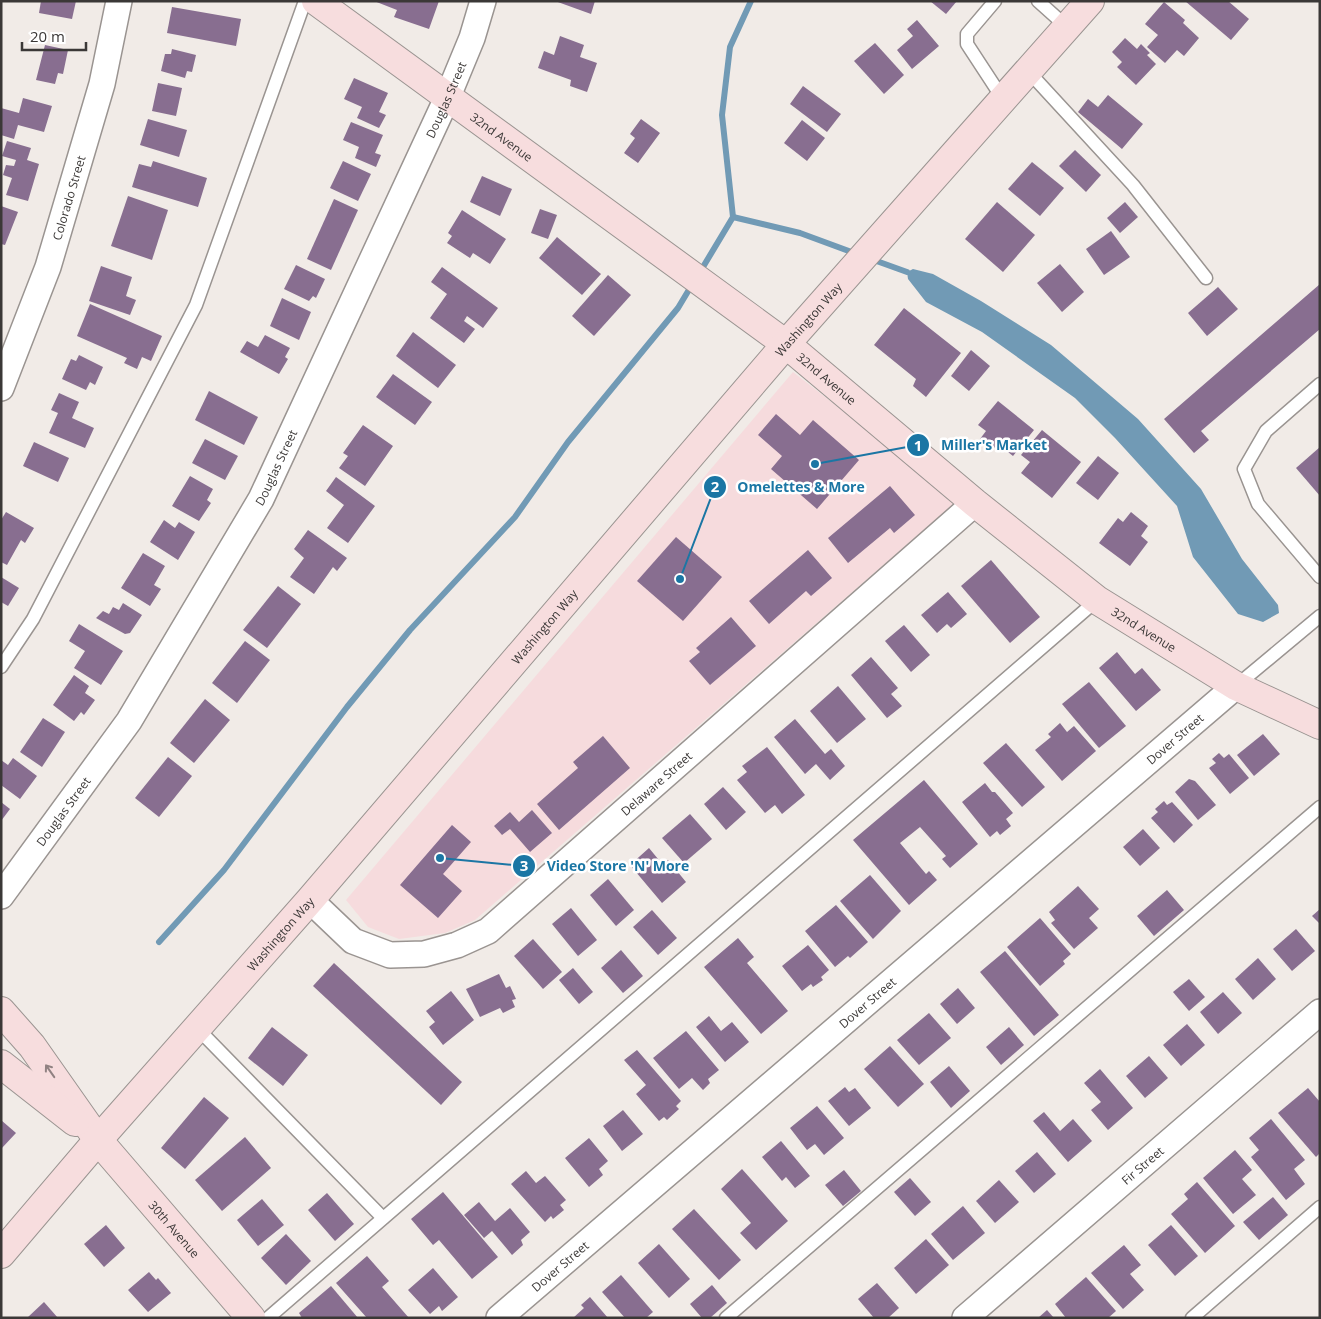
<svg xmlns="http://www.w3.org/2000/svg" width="1321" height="1319" viewBox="0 0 1321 1319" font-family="'Open Sans',sans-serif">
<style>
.commercial{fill:#f6dbdd}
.water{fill:#719ab5}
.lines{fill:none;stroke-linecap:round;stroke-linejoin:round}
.stream{stroke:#719ab5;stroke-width:6}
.building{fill:#886e90}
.lane-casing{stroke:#9a9491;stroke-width:15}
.street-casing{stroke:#9a9491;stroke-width:28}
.secondary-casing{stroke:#9a9491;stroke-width:30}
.lane{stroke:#fff;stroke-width:12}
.street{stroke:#fff;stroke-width:25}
.secondary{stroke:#f7ddde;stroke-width:28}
.oneway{stroke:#908282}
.labels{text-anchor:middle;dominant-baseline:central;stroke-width:5;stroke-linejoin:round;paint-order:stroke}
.street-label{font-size:12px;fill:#3b3837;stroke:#fff}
.leader{fill:none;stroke:#1b76a4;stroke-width:2}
.callout-dot{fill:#1b76a4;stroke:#fff;stroke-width:2}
.mark-label{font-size:15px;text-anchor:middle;font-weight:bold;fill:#fff}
.callout-label{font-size:14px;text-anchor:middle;font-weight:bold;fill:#1b76a4;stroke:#fff;stroke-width:5;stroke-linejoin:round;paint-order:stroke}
</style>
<rect width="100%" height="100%" fill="#f1ebe7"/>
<polygon class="commercial" points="793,372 958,500 475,920 445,933 399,939 368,927 346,900"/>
<polygon class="water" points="913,269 933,274 981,301 1051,345 1138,419 1201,489 1242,559 1278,605 1279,613 1263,622 1238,614 1193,557 1177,506 1115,438 1075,398 982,332 926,302 908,279 907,272"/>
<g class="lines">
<g class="stream">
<polyline points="733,217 800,233 857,254"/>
<polyline points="871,259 907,272"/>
<polyline points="700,272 733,217 722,115 730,47 751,1"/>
<polyline points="159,942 224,870 347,707 410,630 515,517 568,442 678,308 693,283"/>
</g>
</g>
<g class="building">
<polygon points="41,1 76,1 72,19 39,13"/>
<polygon points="374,1 439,1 429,29 394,17 397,10"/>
<polygon points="555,1 595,1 591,14"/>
<polygon points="930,1 957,1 946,14"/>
<polygon points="1185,1 1228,1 1249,19 1231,40"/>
<polygon points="1164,2 1185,20 1183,23 1199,38 1184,56 1177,50 1165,63 1147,47 1158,35 1145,24"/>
<polygon points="172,7 241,19 236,46 167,33"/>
<polygon points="917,20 939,46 912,69 897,50 913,36 907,29"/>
<polygon points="560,36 584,45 580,57 597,63 587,92 570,86 571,80 538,68 544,51 554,55"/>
<polygon points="1125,38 1137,49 1141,44 1150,53 1147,55 1156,64 1136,85 1117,67 1122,62 1112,52"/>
<polygon points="875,43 904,75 884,94 854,61"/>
<polygon points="45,45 68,50 63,74 58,73 55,84 36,80"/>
<polygon points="172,49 196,55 192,72 187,71 185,78 161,71 165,54 171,54"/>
<polygon points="354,78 388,93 379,112 386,115 379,128 357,118 362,107 344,99"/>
<polygon points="158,83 182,88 176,116 152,111"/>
<polygon points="803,86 841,114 827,132 790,104"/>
<polygon points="1108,95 1143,124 1122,149 1078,112 1088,99 1098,107"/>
<polygon points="23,98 52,106 44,132 18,125 14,139 1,135 1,108 19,113"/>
<polygon points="148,119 187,130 179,157 140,145"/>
<polygon points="641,119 660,133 638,163 624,153 635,138 630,134"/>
<polygon points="802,120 825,138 807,161 784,143"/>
<polygon points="351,122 383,135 375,153 381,155 376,167 355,158 359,147 343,140"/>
<polygon points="7,141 31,148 27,160 39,164 28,201 6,195 12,178 3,175 6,165 14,166 16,160 2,156"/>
<polygon points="1075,150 1101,175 1086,192 1059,166"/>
<polygon points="153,161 207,178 198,207 132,187 139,164 151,167"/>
<polygon points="343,161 371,174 358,201 330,188"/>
<polygon points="1032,162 1064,188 1040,216 1008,189"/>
<polygon points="482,176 512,189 500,216 470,202"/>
<polygon points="128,196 168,210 152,260 111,246"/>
<polygon points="334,199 358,210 331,270 307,259"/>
<polygon points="997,202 1035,235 1003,272 965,239"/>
<polygon points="1125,202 1138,217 1120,233 1107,218"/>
<polygon points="1,206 18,212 5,245 1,244"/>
<polygon points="540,209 557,215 548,239 531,233"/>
<polygon points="462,210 506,239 490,264 473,253 470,258 447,243 452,236 448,233"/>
<polygon points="1111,231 1130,257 1104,275 1086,249"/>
<polygon points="557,237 601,274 582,295 539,258"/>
<polygon points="1060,264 1084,292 1062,312 1037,283"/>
<polygon points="296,265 325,279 316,298 313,296 309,301 284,289"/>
<polygon points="101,266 132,277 126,296 136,300 130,315 89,301"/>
<polygon points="442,267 498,308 483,328 467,316 464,321 475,329 464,343 430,318 447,294 431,282"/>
<polygon points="608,275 631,295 594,336 572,316"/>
<polygon points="1320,284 1320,329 1201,431 1209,440 1194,453 1164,419"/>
<polygon points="1218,287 1238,309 1207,336 1188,313"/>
<polygon points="282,298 311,312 299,340 270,326"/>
<polygon points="90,304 162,336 151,361 142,357 137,369 124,363 127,358 77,336"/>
<polygon points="904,308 961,353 926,397 913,386 916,379 874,345"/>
<polygon points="413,332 456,365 438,388 396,356"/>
<polygon points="265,335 290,348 285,357 288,359 279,374 240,352 247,341 258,347"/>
<polygon points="971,350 990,366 969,391 951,376"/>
<polygon points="79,355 103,367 95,385 90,382 86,390 62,379 71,359 76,361"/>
<polygon points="393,374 432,402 415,425 376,397"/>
<polygon points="209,391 258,417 244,445 195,420"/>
<polygon points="59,393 79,402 72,418 94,428 85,448 49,433 58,413 51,410"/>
<polygon points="998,401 1034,430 1013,456 998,444 993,449 980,439 986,431 978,425"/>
<polygon points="776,414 800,435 813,420 859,460 817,509 771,469 782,456 758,435"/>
<polygon points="363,425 393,446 365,486 339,468 348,456 343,453"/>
<polygon points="1042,430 1081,462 1052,498 1021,473 1030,462 1021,455"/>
<polygon points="205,439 238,456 225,480 192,463"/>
<polygon points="34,442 69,458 58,482 23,466"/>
<polygon points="1320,447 1320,496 1296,468"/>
<polygon points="1098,456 1119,473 1098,500 1076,483"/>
<polygon points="190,476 213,489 207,500 211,503 199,521 172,506"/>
<polygon points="336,477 375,506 348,543 327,528 344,505 326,491"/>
<polygon points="890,486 915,515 894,533 890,528 848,563 828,538"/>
<polygon points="6,512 34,528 25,543 21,540 7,565 1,562 1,520"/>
<polygon points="1131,512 1148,526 1141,536 1148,542 1130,566 1099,543 1118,518 1123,522"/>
<polygon points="164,520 175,528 179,522 195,532 178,560 150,542"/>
<polygon points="308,530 347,558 337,571 333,567 314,594 290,577 304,558 294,549"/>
<polygon points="676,537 722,577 683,621 637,581"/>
<polygon points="808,550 832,578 811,596 806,591 769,624 749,601"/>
<polygon points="143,553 165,566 154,585 161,589 150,606 121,588"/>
<polygon points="991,560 1040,617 1010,643 961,586"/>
<polygon points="1,577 19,588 8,606 1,602"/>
<polygon points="278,586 301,604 267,648 243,630"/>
<polygon points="948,592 967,614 951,628 947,624 937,633 921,615"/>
<polygon points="123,603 142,615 130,633 125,634 96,618 103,611 109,614 113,607 119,610"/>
<polygon points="731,617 756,646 710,685 689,661 700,652 696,648"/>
<polygon points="79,624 123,651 101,685 74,668 85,651 69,641"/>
<polygon points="904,625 930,655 911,672 885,641"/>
<polygon points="245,641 270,660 237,703 212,683"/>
<polygon points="1117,652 1135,674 1142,668 1161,690 1136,711 1099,668"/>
<polygon points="871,657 898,688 891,694 902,706 887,718 851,675"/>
<polygon points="74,675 89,686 85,693 95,700 84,715 81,712 74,721 53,705"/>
<polygon points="1089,682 1126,726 1099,748 1062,704"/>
<polygon points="838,686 866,719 837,743 810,711"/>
<polygon points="205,699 230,720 194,763 170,743"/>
<polygon points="43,718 65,732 42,767 20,752"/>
<polygon points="795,719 825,754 831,749 845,766 830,780 816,764 805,774 774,737"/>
<polygon points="1060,723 1067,732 1074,726 1096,751 1062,781 1035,750 1051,737 1048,734"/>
<polygon points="1263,734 1280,754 1254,776 1237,755"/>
<polygon points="603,736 630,768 559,830 537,804 578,768 573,762"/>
<polygon points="1006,743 1045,787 1022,807 983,763"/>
<polygon points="767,747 805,795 782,814 775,805 765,813 737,780 747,772 742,766"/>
<polygon points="1219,753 1224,758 1229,754 1249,778 1230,794 1209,768 1216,763 1212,759"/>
<polygon points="168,757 192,776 159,817 135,798"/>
<polygon points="13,758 37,776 20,799 1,785 1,760 8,765"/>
<polygon points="1189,779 1195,781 1216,805 1198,820 1175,792"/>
<polygon points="924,780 978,844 950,868 942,859 946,856 920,827 900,843 926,874 929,871 937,880 909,905 853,840"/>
<polygon points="985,783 992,792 995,792 1013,813 1006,819 1011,826 1000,835 997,831 990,837 962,802"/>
<polygon points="723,787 746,812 726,830 704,804"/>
<polygon points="1164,801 1167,805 1172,802 1193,825 1174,843 1151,818 1158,812 1155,809"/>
<polygon points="1,802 10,809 1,821"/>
<polygon points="532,810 552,833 530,852 510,829 502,835 494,826 510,812 519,822"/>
<polygon points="690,814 712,839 684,863 662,838"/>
<polygon points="452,825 471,842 443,874 462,891 438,918 400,885"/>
<polygon points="1143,829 1160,848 1140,866 1123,847"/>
<polygon points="649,848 663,865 668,860 686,882 662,903 630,865"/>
<polygon points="870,875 901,911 873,939 840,901"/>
<polygon points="608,879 634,910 616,926 590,895"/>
<polygon points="1078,886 1099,909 1089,918 1098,928 1074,949 1051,923 1055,920 1049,912"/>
<polygon points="1167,890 1184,910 1154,936 1137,916"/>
<polygon points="836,905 868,942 850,958 848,956 835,967 805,931"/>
<polygon points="571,908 597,940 578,956 552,924"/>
<polygon points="1320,909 1320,924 1312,916"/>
<polygon points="652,910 677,938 658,955 633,927"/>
<polygon points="1040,918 1071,954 1063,961 1065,964 1040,986 1007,947"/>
<polygon points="1296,929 1315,951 1292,971 1273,949"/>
<polygon points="738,938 754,957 747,963 788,1011 761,1034 704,967"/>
<polygon points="533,939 562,972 543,989 514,956"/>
<polygon points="808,945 829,970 821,977 823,980 813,987 811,984 802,991 782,966"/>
<polygon points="621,950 643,976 623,993 601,968"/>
<polygon points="1005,951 1059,1015 1034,1036 980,972"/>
<polygon points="1258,958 1276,979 1253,1000 1235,979"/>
<polygon points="334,963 462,1082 441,1105 313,986"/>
<polygon points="573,968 593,992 579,1004 559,980"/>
<polygon points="499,974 506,988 510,986 516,999 512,1000 515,1007 503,1013 500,1008 480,1017 466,989"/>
<polygon points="1189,979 1205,997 1189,1011 1173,992"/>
<polygon points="958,988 975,1008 957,1024 940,1004"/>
<polygon points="451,991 474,1020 443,1045 429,1027 435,1022 426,1011"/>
<polygon points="1223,992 1242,1013 1218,1034 1200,1012"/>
<polygon points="929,1013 951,1038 919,1065 897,1040"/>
<polygon points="709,1016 721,1031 732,1022 749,1042 725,1062 696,1027"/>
<polygon points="1187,1024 1205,1045 1181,1066 1163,1045"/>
<polygon points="272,1027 308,1055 283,1086 248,1058"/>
<polygon points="1009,1027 1024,1045 1001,1065 986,1047"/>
<polygon points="686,1031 719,1070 708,1079 710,1083 703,1090 692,1078 679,1089 653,1058"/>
<polygon points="890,1046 924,1084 898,1107 864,1069"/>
<polygon points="637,1050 681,1101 676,1106 679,1109 667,1120 664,1117 659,1121 636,1094 646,1085 624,1060"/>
<polygon points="1149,1056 1168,1078 1145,1098 1126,1076"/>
<polygon points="949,1066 970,1091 951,1108 930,1082"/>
<polygon points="1100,1069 1133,1108 1108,1130 1091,1110 1101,1102 1084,1083"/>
<polygon points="845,1087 849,1092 855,1088 871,1108 849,1126 828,1101"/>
<polygon points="1308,1088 1320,1102 1320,1153 1316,1157 1278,1113"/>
<polygon points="204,1097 229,1118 185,1169 161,1148"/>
<polygon points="817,1106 844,1138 824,1155 815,1144 807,1150 790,1128"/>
<polygon points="623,1110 643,1134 622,1151 603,1126"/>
<polygon points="1044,1112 1060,1131 1073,1119 1092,1141 1068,1162 1033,1121"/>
<polygon points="1271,1119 1305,1160 1294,1169 1305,1184 1286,1200 1251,1157 1259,1150 1249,1138"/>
<polygon points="1,1120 16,1133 1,1149"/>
<polygon points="245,1137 271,1168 222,1211 195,1180"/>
<polygon points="589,1138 608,1161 599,1169 603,1175 589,1187 565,1158"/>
<polygon points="781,1141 810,1176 795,1188 786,1177 782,1181 762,1157"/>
<polygon points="1235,1150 1252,1170 1242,1179 1256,1195 1233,1214 1203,1178"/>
<polygon points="1037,1152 1056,1174 1034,1193 1015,1171"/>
<polygon points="742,1169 788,1221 756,1250 740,1233 751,1223 721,1189"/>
<polygon points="844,1170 861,1191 843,1206 825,1185"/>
<polygon points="526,1171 536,1183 545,1176 566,1200 560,1205 564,1210 553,1219 551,1216 545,1222 511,1184"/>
<polygon points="910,1178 931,1202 915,1216 894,1192"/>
<polygon points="999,1180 1019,1202 995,1223 976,1201"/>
<polygon points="1197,1182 1235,1226 1205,1253 1171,1214 1188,1199 1184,1194"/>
<polygon points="443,1192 498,1257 472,1279 439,1240 433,1245 411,1219"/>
<polygon points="327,1193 354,1224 335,1241 308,1210"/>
<polygon points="1273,1197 1288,1215 1259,1240 1243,1222"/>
<polygon points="262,1199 284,1225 258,1246 237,1220"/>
<polygon points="479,1202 495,1221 510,1208 530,1232 521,1240 523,1245 512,1255 492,1231 484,1238 464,1215"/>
<polygon points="963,1206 985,1233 953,1260 931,1234"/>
<polygon points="694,1209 741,1260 719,1280 672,1229"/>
<polygon points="106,1225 125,1248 104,1267 84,1244"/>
<polygon points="1171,1225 1198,1256 1175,1276 1148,1245"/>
<polygon points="286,1234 311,1261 286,1285 261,1258"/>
<polygon points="926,1239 949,1265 916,1294 894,1268"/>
<polygon points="659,1244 690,1279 669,1298 638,1263"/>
<polygon points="1124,1245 1141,1265 1130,1274 1144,1290 1123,1309 1091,1273"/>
<polygon points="367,1256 389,1281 382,1287 409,1318 367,1318 336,1283"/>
<polygon points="433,1268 458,1297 442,1311 439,1306 430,1314 408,1290"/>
<polygon points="149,1272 156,1280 158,1278 171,1293 148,1312 128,1290"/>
<polygon points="621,1275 653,1312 646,1318 625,1318 602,1292"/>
<polygon points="1086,1277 1116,1311 1108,1318 1066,1318 1055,1304"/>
<polygon points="877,1283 899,1308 888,1318 874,1318 858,1299"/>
<polygon points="712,1285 727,1303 710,1318 702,1318 690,1304"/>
<polygon points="331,1286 358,1318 302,1318 299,1313"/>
<polygon points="590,1297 608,1318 573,1318 584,1308 581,1305"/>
<polygon points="44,1302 58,1318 27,1318"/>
<polygon points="1047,1310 1054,1318 1038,1318"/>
</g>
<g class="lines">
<defs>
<g id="lane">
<polyline points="995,1 967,34 967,44 1003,99"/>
<polyline points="1038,1 1067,27"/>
<polyline points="1028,71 1133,185 1206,278"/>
<polyline points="1320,384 1266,431 1244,469 1258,504 1320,577"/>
<polyline points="1,667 33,619 196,305 305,1"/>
<polyline points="1236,686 1320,616"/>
<polyline points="197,1028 383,1218"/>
<polyline points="268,1318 1097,600"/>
<polyline points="726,1318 1320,807"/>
<polyline points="1192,1318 1320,1207"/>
</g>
<g id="street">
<path id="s1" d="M1,388L48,267L102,84L119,1"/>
<path id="s2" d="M1,896L129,721L261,499L448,96L472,38L483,1"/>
<path id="s3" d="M310,900L353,941L390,955L424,954L457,945L488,931L975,503"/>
<path id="s4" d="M499,1318L1236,686"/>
<path id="s5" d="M965,1318L1320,1012"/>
</g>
<g id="secondary">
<path id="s6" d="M316,1L786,344L975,503L1097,600L1236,686L1320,725"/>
<path id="s7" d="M1,1011L32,1046L98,1140L251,1318"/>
<polyline points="1,1064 75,1122"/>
<path id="s8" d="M1,1254L98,1140L310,900L786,344L1090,1"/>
</g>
</defs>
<use href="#lane" class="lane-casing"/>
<use href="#street" class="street-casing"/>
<use href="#secondary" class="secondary-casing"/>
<use href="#lane" class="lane"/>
<use href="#street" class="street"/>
<use href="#secondary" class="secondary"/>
</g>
<defs><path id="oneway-shaft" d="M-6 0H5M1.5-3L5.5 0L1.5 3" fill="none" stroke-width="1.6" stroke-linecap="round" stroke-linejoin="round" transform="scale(1.25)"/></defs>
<use class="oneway" href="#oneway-shaft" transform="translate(50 1071) rotate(-125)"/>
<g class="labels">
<g class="street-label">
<text stroke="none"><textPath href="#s2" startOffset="915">Douglas Street</textPath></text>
<text stroke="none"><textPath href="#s6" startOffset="230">32nd Avenue</textPath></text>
<text stroke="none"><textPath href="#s1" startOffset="202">Colorado Street</textPath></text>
<text stroke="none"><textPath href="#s8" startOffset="1235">Washington Way</textPath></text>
<text stroke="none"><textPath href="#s6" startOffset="635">32nd Avenue</textPath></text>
<text stroke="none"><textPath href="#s2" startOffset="510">Douglas Street</textPath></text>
<text stroke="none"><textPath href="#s8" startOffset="830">Washington Way</textPath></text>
<text stroke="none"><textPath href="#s6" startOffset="1040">32nd Avenue</textPath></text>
<text stroke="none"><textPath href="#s4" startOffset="890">Dover Street</textPath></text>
<text stroke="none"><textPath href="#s3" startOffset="425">Delaware Street</textPath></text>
<text stroke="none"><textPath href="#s2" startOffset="105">Douglas Street</textPath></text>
<text stroke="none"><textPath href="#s8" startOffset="425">Washington Way</textPath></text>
<text stroke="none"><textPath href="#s4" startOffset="485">Dover Street</textPath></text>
<text stroke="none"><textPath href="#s5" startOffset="234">Fir Street</textPath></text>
<text stroke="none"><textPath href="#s7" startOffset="279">30th Avenue</textPath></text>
<text stroke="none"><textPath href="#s4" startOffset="80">Dover Street</textPath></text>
</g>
</g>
<path class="leader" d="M815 464L918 445M680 579L715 487M440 858L524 866"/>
<g class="callout-dot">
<circle cx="815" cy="464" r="5"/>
<circle cx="680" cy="579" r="5"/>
<circle cx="440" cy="858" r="5"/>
<circle cx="918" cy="445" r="12"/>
<circle cx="715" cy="487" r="12"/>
<circle cx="524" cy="866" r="12"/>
</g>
<g class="mark-label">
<text x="918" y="451">1</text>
<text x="715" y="492">2</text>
<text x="524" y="871">3</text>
</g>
<g class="callout-label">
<text x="994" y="450">Miller's Market</text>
<text x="801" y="492">Omelettes &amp; More</text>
<text x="618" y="871">Video Store 'N' More</text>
</g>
<rect width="1321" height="1319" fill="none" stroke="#3b3837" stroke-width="5"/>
<path d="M22 42v8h64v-8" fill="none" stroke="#3b3837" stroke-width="2.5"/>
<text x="30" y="42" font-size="15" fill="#3b3837" stroke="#ffffff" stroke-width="4" paint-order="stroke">20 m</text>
</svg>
